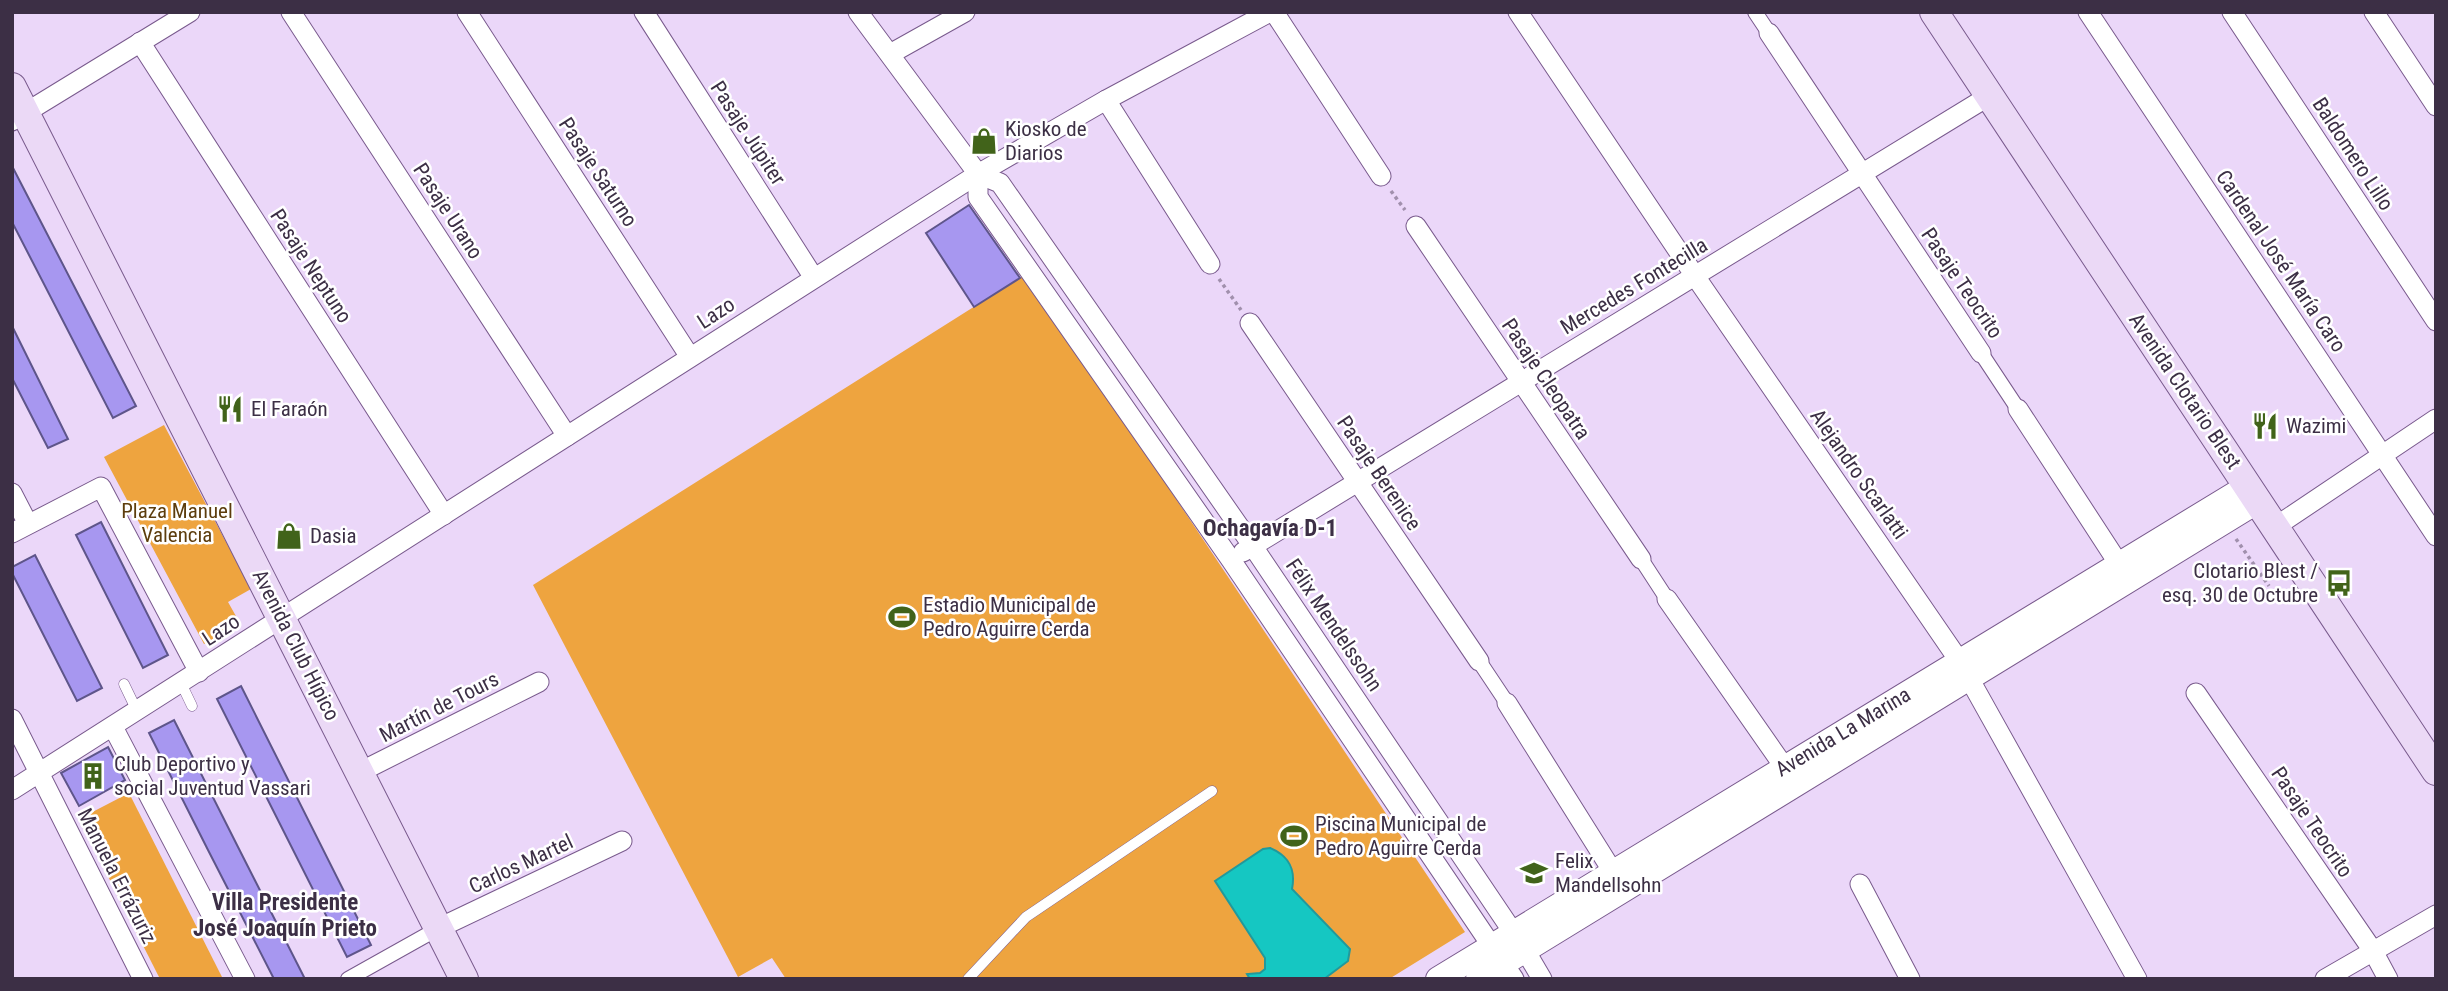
<svg xmlns="http://www.w3.org/2000/svg" width="2448" height="991" viewBox="0 0 2448 991" font-family="'Roboto Condensed',sans-serif">
<style>
.green{fill:#eea43f}
.water{fill:#15c7c2;stroke:#21999c;stroke-width:2}
.building{fill:#a797f0;stroke:#5e558a;stroke-width:2}
.lines{fill:none;stroke-linecap:round;stroke-linejoin:round}
.service-casing{stroke:#795a8d;stroke-width:11}
.pedestrian-casing{stroke:#795a8d;stroke-width:16}
.minor-casing{stroke:#795a8d;stroke-width:21}
.tertiary-casing{stroke:#795a8d;stroke-width:26}
.secondary-casing{stroke:#795a8d;stroke-width:30}
.path{stroke:#a190ad;stroke-width:3.5;stroke-dasharray:3.5 3.5;stroke-linecap:butt}
.service{stroke:#fff;stroke-width:10}
.pedestrian{stroke:#fff;stroke-width:14}
.minor{stroke:#fff;stroke-width:19}
.tertiary{stroke:#fff;stroke-width:24}
.secondary{stroke:#ebd9f6;stroke-width:28}
.labels{text-anchor:middle;dominant-baseline:central;stroke-width:5;stroke-linejoin:round;paint-order:stroke}
.poi-label{font-size:21px;fill:#3c2f45;stroke:#fff;text-anchor:start}
.street-label{font-size:21px;fill:#3c2f45;stroke:#fff}
.park-label{font-size:21px;fill:#5d3d0d;stroke:#fff}
.neighbourhood-label{font-size:23px;font-weight:bold;fill:#3c2f45;stroke:#fff}
</style>
<rect width="100%" height="100%" fill="#ebd7f9"/>
<g class="green">
<polygon points="1026,274 1465,932 1389,979 786,979 772,958 738,977 533,585"/>
<polygon points="164,425 251,589 228,602 241,625 204,644 104,457"/>
<polygon points="129,793 223,979 160,979 79,819"/>
</g>
<path class="water" d="M1270,848C1289,856 1296,869 1292,889L1350,949L1348,961L1324,979H1250L1247,974L1260,973L1265,969V958L1215,881L1263,849Z"/>
<g class="building">
<polygon points="12,166 136,406 113,418 12,222"/>
<polygon points="969,205 1020,278 974,307 926,233"/>
<polygon points="12,326 68,439 48,448 12,378"/>
<polygon points="101,522 168,655 143,668 76,535"/>
<polygon points="35,555 102,688 77,701 12,573 12,567"/>
<polygon points="241,686 371,945 347,957 217,699"/>
<polygon points="174,720 238,847 305,979 274,979 208,850 149,733"/>
<polygon points="108,747 125,780 79,806 61,773"/>
</g>
<g class="lines">
<defs>
<g id="service">
<polyline points="181,683 192,706"/>
<polyline points="124,684 137,711"/>
<polyline points="968,979 1026,917 1212,791"/>
</g>
<g id="pedestrian">
<polyline points="1755,12 1769,33"/>
<polyline points="1981,353 2018,409"/>
<polyline points="1641,559 1667,599"/>
<polyline points="1479,661 1507,703"/>
<polyline points="348,979 439,928"/>
</g>
<g id="minor">
<polyline points="291,12 567,436"/>
<polyline points="467,12 690,357"/>
<polyline points="644,12 814,278"/>
<polyline points="858,12 978,174 1000,183 1252,545 1525,950 1542,979"/>
<polyline points="1274,12 1381,176"/>
<polyline points="1518,12 1695,276 1960,662 2137,979"/>
<polyline points="2088,12 2436,536"/>
<polyline points="2232,12 2436,321"/>
<polyline points="2374,12 2436,106"/>
<polyline points="1769,33 1981,353"/>
<polyline points="140,42 444,515"/>
<polyline points="890,54 965,12"/>
<polyline points="1106,100 1210,264"/>
<polyline points="12,121 190,12"/>
<polyline points="978,174 978,197 1231,560 1514,979"/>
<polyline points="1416,226 1641,559"/>
<polyline points="1250,323 1479,661"/>
<polyline points="2018,409 2126,575"/>
<polyline points="12,493 28,524"/>
<polyline points="2275,527 2436,419"/>
<polyline points="12,533 101,487 199,672"/>
<polyline points="1243,552 1989,96"/>
<polyline points="1667,599 1785,768"/>
<polyline points="2196,693 2373,951 2388,979"/>
<polyline points="1507,703 1613,872"/>
<polyline points="12,719 143,979"/>
<polyline points="113,727 245,979"/>
<polyline points="360,772 539,682"/>
<polyline points="12,790 978,174 1106,100 1270,12"/>
<polyline points="1860,884 1910,979"/>
<polyline points="439,928 622,841"/>
<polyline points="2325,979 2436,915"/>
</g>
<g id="tertiary">
<polyline points="1438,979 2248,486"/>
<polyline points="1478,979 2258,501"/>
</g>
<g id="secondary">
<polyline points="1934,12 2436,771"/>
<polyline points="12,87 464,979"/>
</g>
</defs>
<use href="#service" class="service-casing"/>
<use href="#pedestrian" class="pedestrian-casing"/>
<use href="#minor" class="minor-casing"/>
<use href="#tertiary" class="tertiary-casing"/>
<use href="#secondary" class="secondary-casing"/>
<g class="path">
<polyline points="1391,191 1405,210"/>
<polyline points="1219,279 1241,310"/>
<polyline points="2236,539 2269,586"/>
</g>
<use href="#service" class="service"/>
<use href="#pedestrian" class="pedestrian"/>
<use href="#minor" class="minor"/>
<use href="#tertiary" class="tertiary"/>
<use href="#secondary" class="secondary"/>
</g>
<defs>
<symbol id="shop-bare" viewBox="-9 -9 18 18"><path d="M-5-2.5h2.3a2.7 3.5 0 0 1 5.4 0H5L5.5 6h-11ZM-1.5-2.5h3a1.5 2.3 0 0 0-3 0Z" fill="#41631a" stroke="#fff" stroke-width="2.5" paint-order="stroke"/></symbol>
<symbol id="restaurant-bare" viewBox="-9 -9 18 18"><path d="M-5-6h1v4h1v-4h1v4h1v-4h1v5L-1.5 .5V6h-2V.5L-5-1ZM5-6V6H3V1.5H1.5Q1.5-4 5-6Z" fill="#41631a" stroke="#fff" stroke-width="2.5" paint-order="stroke"/></symbol>
<symbol id="bus-bare" viewBox="-9 -9 18 18"><path d="M-5-6H5V4H4V6H2V4H-2V6H-4V4H-5ZM-3.5-4V0h7V-4ZM-3.5 1.2v1.5H-2V1.2ZM2 1.2v1.5H3.5V1.2Z" fill="#41631a" stroke="#fff" stroke-width="2.5" paint-order="stroke"/></symbol>
<symbol id="stadium-bare" viewBox="-9 -9 18 18"><path d="M0-5a6.5 5 0 1 0 0 10a6.5 5 0 1 0 0-10ZM-3.5-1.8h7v3.6h-7Z" fill="#41631a" stroke="#fff" stroke-width="2.5" paint-order="stroke"/></symbol>
<symbol id="building-bare" viewBox="-9 -9 18 18"><path d="M-4-6H4V6H1V3H-1V6H-4ZM-2.5-4.3h1.7v1.8h-1.7ZM.8-4.3h1.7v1.8H.8ZM-2.5-1h1.7V.8h-1.7ZM.8-1h1.7V.8H.8Z" fill="#41631a" stroke="#fff" stroke-width="2.5" paint-order="stroke"/></symbol>
<symbol id="school-bare" viewBox="-9 -9 18 18"><path d="M0-5L7-2L0 1L-7-2ZM-4 1L0 2.5L4 1V4Q0 6-4 4Z" fill="#41631a" stroke="#fff" stroke-width="2.5" paint-order="stroke"/></symbol>
</defs>
<g fill-rule="evenodd">
<use href="#shop-bare" x="965" y="122" width="38" height="38"/>
<use href="#restaurant-bare" x="211" y="390" width="38" height="38"/>
<use href="#restaurant-bare" x="2246" y="407" width="38" height="38"/>
<use href="#shop-bare" x="270" y="517" width="38" height="38"/>
<use href="#bus-bare" x="2320" y="564" width="38" height="38"/>
<use href="#stadium-bare" x="883" y="598" width="38" height="38"/>
<use href="#building-bare" x="74" y="757" width="38" height="38"/>
<use href="#stadium-bare" x="1275" y="817" width="38" height="38"/>
<use href="#school-bare" x="1515" y="854" width="38" height="38"/>
</g>
<g class="labels">
<g class="poi-label">
<text x="1005" y="129">Kiosko de<tspan x="1005" dy="24">Diarios</tspan></text>
<text x="251" y="409">El Faraón</text>
<text x="2286" y="426">Wazimi</text>
<text x="310" y="536">Dasia</text>
<text x="2318" y="571" text-anchor="end">Clotario Blest /<tspan x="2318" dy="24">esq. 30 de Octubre</tspan></text>
<text x="923" y="605">Estadio Municipal de<tspan x="923" dy="24">Pedro Aguirre Cerda</tspan></text>
<text x="114" y="764">Club Deportivo y<tspan x="114" dy="24">social Juventud Vassari</tspan></text>
<text x="1315" y="824">Piscina Municipal de<tspan x="1315" dy="24">Pedro Aguirre Cerda</tspan></text>
<text x="1555" y="861">Felix<tspan x="1555" dy="24">Mandellsohn</tspan></text>
</g>
<g class="street-label">
<text transform="translate(748 133) rotate(57)">Pasaje Júpiter</text>
<text transform="translate(2353 154) rotate(57)">Baldomero Lillo</text>
<text transform="translate(598 172) rotate(57)">Pasaje Saturno</text>
<text transform="translate(448 211) rotate(57)">Pasaje Urano</text>
<text transform="translate(2281 261) rotate(56)">Cardenal José María Caro</text>
<text transform="translate(311 266) rotate(57)">Pasaje Neptuno</text>
<text transform="translate(1962 283) rotate(56)">Pasaje Teocrito</text>
<text transform="translate(1634 286) rotate(-31)">Mercedes Fontecilla</text>
<text transform="translate(716 313) rotate(-33)">Lazo</text>
<text transform="translate(1546 379) rotate(56)">Pasaje Cleopatra</text>
<text transform="translate(2185 391) rotate(56)">Avenida Clotario Blest</text>
<text transform="translate(1379 473) rotate(56)">Pasaje Berenice</text>
<text transform="translate(1859 474) rotate(55)">Alejandro Scarlatti</text>
<text transform="translate(1334 625) rotate(56)">Félix Mendelssohn</text>
<text transform="translate(221 630) rotate(-33)">Lazo</text>
<text transform="translate(296 645) rotate(63)">Avenida Club Hípico</text>
<text transform="translate(439 707) rotate(-27)">Martín de Tours</text>
<text transform="translate(1843 732) rotate(-31)">Avenida La Marina</text>
<text transform="translate(2312 822) rotate(56)">Pasaje Teocrito</text>
<text transform="translate(521 864) rotate(-25)">Carlos Martel</text>
<text transform="translate(117 876) rotate(63)">Manuela Errázuriz</text>
</g>
<g class="park-label">
<text x="177" y="511">Plaza Manuel<tspan x="177" dy="24">Valencia</tspan></text>
</g>
<g class="neighbourhood-label">
<text x="1270" y="528">Ochagavía D-1</text>
<text x="285" y="902">Villa Presidente<tspan x="285" dy="26">José Joaquín Prieto</tspan></text>
</g>
</g>
<rect width="2448" height="991" fill="none" stroke="#3c2f45" stroke-width="28"/>
</svg>
